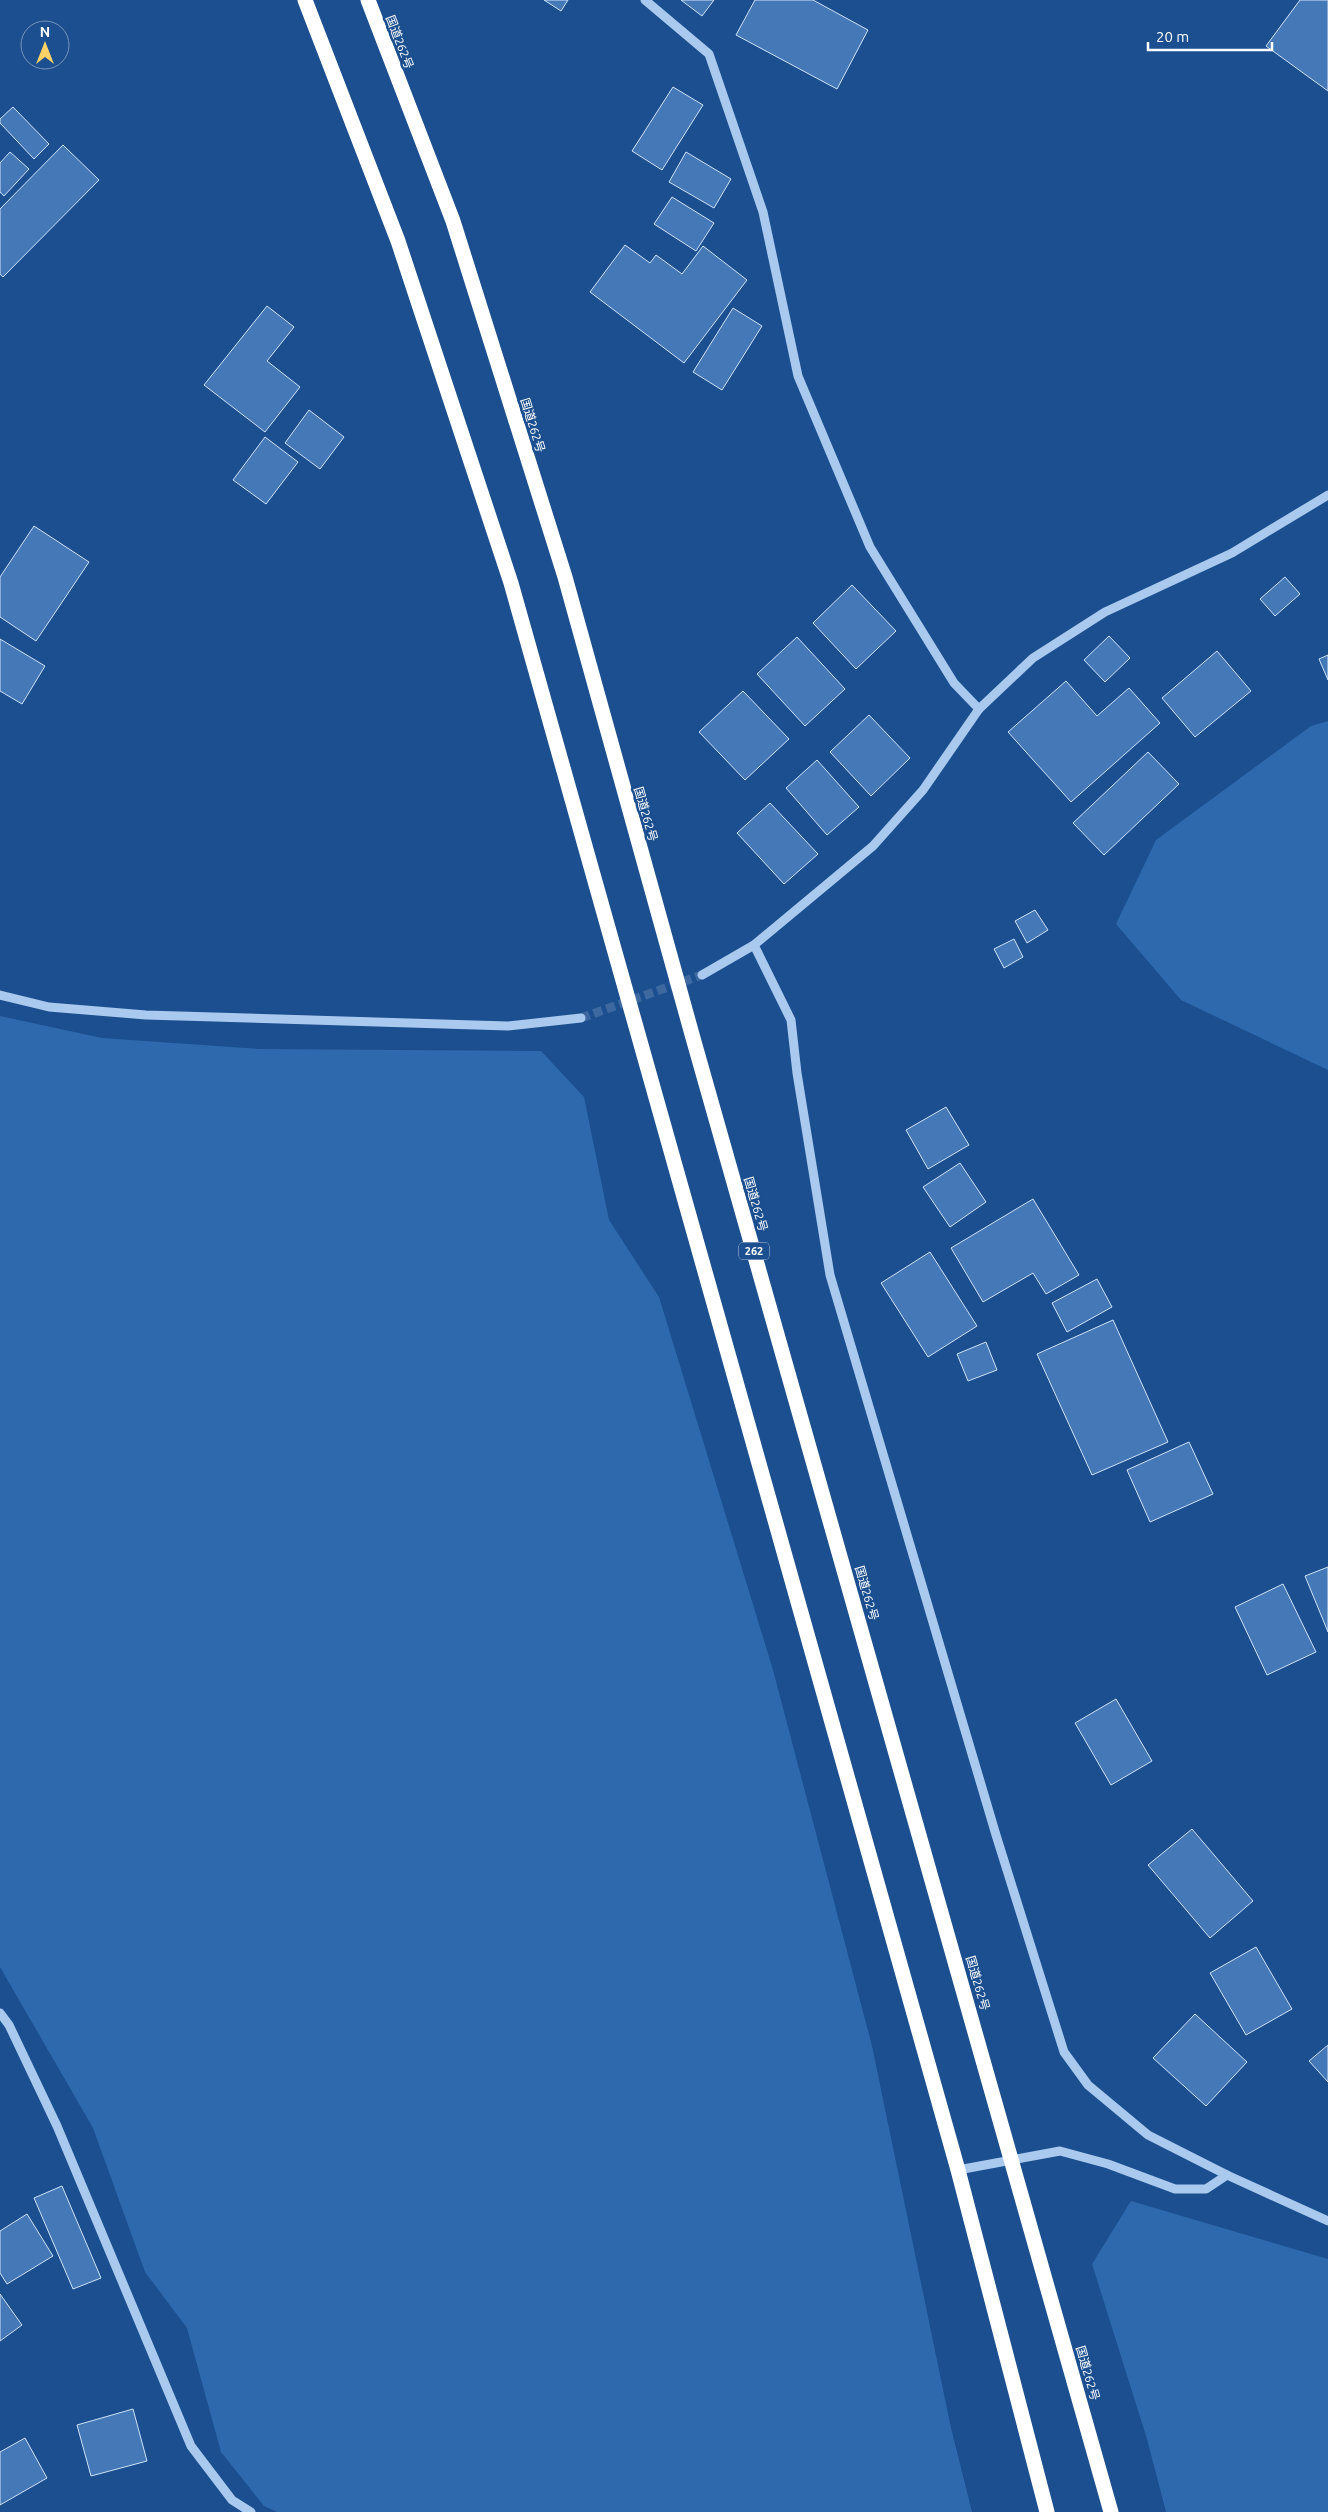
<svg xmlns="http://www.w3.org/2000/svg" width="1328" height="2512" viewBox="0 0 1328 2512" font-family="Ubuntu,'Noto Sans JP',sans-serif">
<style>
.green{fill:#2e69ad}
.building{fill:#4478b7;stroke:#cfe3fa}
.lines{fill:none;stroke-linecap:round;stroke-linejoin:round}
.minor-tunnel{stroke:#3d69a0;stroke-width:9;stroke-dasharray:9 4.5;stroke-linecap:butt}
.minor{stroke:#a9c9ee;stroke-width:9}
.highway{stroke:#fff;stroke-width:15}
.labels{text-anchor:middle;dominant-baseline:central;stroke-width:5;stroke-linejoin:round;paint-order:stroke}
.shield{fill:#1b4f8f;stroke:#bbcadd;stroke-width:1}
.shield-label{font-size:11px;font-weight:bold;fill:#fff}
.street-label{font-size:12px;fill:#fff;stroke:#1b4f8f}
</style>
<rect width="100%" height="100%" fill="#1b4f8f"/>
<g class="green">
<polygon points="1328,721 1328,1070 1181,1000 1116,924 1156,840 1311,726"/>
<polygon points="0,1016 102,1038 259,1049 541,1051 584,1097 609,1220 659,1297 773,1670 872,2046 951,2428 972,2512 277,2512 264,2506 221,2452 187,2328 145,2272 93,2128 0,1967"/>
<polygon points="1131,2201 1328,2259 1328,2512 1166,2512 1147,2439 1092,2264"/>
</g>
<g class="building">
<polygon points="544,0 568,0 561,11"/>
<polygon points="681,0 714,0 702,16"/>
<polygon points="755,0 813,0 868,30 837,89 736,35"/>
<polygon points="1300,0 1328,0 1328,91 1266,46"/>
<polygon points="673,87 703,105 662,170 632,151"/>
<polygon points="13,107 49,144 34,159 0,123 0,119"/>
<polygon points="63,145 99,180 3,277 0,274 0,209"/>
<polygon points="10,152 29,169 4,196 0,192 0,163"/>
<polygon points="686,152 731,179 714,208 669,182"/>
<polygon points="672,197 714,223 696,251 654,224"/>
<polygon points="625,245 650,263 656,255 682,274 703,246 747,280 684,363 590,292"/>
<polygon points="267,306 294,327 267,361 300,387 265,432 204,385"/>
<polygon points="733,308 762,326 722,390 693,372"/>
<polygon points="309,410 344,437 320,469 285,443"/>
<polygon points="265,437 298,462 266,504 233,480"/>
<polygon points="34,526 89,562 36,641 0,617 0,577"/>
<polygon points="1285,577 1300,594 1275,616 1260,599"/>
<polygon points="852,585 896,631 856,669 813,623"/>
<polygon points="1109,636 1130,658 1105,682 1084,660"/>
<polygon points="797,637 845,689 805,726 757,674"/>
<polygon points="0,639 45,666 22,704 0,691"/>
<polygon points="1217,651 1251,691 1195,737 1162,698"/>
<polygon points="1328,655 1328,680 1319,659"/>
<polygon points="1066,681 1097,716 1129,688 1160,723 1071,802 1008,732"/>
<polygon points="743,691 789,739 745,780 699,732"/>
<polygon points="869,715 910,758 871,796 830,752"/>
<polygon points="1148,752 1179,784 1104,855 1073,823"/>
<polygon points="817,760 859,807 827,835 786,788"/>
<polygon points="770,803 818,854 784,884 737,833"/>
<polygon points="1035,910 1048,930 1027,943 1015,921"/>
<polygon points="1014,939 1023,957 1004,968 994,949"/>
<polygon points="946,1107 969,1145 928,1169 906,1130"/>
<polygon points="960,1163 986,1202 950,1227 923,1187"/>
<polygon points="1033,1199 1079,1275 1046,1294 1033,1273 983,1302 951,1248"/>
<polygon points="930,1252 977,1326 928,1357 881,1283"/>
<polygon points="1097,1279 1112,1307 1067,1332 1052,1303"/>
<polygon points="1113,1320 1168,1442 1092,1475 1037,1354"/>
<polygon points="986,1342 997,1370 968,1381 957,1354"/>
<polygon points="1189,1442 1213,1494 1150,1522 1127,1470"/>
<polygon points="1328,1567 1328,1632 1305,1576"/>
<polygon points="1283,1584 1316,1652 1267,1675 1235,1607"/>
<polygon points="1116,1699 1152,1761 1111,1785 1075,1723"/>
<polygon points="1192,1829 1253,1901 1210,1938 1148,1865"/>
<polygon points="1256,1947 1292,2009 1246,2035 1210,1973"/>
<polygon points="1195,2014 1247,2062 1206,2106 1153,2058"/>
<polygon points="1328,2045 1328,2082 1309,2061"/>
<polygon points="62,2186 101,2278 73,2289 34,2198"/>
<polygon points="27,2214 53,2256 7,2284 0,2273 0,2231"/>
<polygon points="0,2294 22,2325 0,2341"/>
<polygon points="133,2409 147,2461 91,2476 77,2425"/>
<polygon points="25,2438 47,2478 0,2505 0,2452"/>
</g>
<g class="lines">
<polyline class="minor-tunnel" points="581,1018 702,975"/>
<g class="minor">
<polyline points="645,0 709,54 763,212 798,376 870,547 954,683 979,709"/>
<polyline points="754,945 791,1020 797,1073 830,1275 996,1835 1064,2052 1088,2085 1148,2135 1227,2175 1328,2221"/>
<polyline points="702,975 754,945 873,846 923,790 979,709 1033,658 1105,612 1232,553 1328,495"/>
<polyline points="0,995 49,1007 146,1015 508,1026 581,1018"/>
<polyline points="0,2013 9,2025 57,2126 191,2446 232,2500 251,2512"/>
<polyline points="958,2170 1060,2151 1108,2164 1175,2189 1206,2189 1227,2175"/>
</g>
<g class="highway">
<polyline points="305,0 398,241 511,583 958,2170 1047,2512"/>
<polyline points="368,0 453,221 565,577 693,1038 1111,2512"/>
</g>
</g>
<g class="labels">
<rect class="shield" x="739" y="1242.5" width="30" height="17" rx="4"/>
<g class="shield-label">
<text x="754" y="1251">262</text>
</g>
<g class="street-label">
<text transform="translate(400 42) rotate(69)">国道262号</text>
<text transform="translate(533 425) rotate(73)">国道262号</text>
<text transform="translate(646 814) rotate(74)">国道262号</text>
<text transform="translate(756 1204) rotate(74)">国道262号</text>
<text transform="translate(867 1593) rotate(74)">国道262号</text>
<text transform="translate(978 1983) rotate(74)">国道262号</text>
<text transform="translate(1088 2373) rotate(74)">国道262号</text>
</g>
</g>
<g transform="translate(45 45)"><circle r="24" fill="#1b4f8f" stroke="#7695bc"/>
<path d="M0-4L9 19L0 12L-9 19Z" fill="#ffd166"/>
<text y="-8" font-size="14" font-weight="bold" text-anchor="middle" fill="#ffffff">N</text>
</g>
<path d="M1148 42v8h124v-8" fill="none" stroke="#ffffff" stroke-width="2.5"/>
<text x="1156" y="42" font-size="15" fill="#ffffff" stroke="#1b4f8f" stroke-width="4" paint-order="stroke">20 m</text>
</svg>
